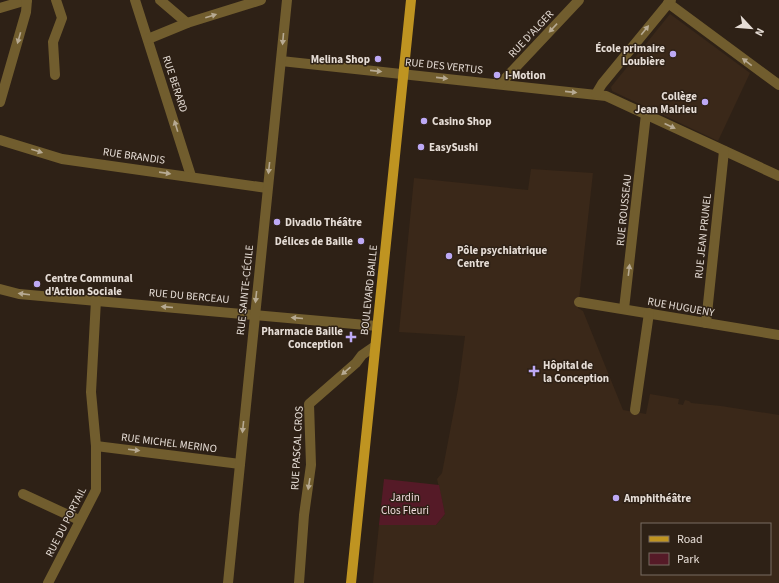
<svg xmlns="http://www.w3.org/2000/svg" width="779" height="583" viewBox="0 0 779 583" font-family="'Source Sans 3',sans-serif">
<style>
.built{fill:#3a2819;fill-rule:evenodd}
.green{fill:#551a27}
.lines{fill:none;stroke-linecap:round;stroke-linejoin:round}
.minor{stroke:#715d2e;stroke-width:10}
.major{stroke:#bf9421;stroke-width:10}
.oneway{fill:#b7aa93}
.poi-dot{fill:#bda9f5;stroke:#2e2116;stroke-width:1.5}
.labels{text-anchor:middle;dominant-baseline:central;stroke-width:3;stroke-linejoin:round;paint-order:stroke}
.street-label{font-size:11px;fill:#e6ddd6;stroke:#2e2116}
.poi-label{font-size:11px;font-weight:bold;fill:#e6ddd6;stroke:#2e2116;text-anchor:start}
.park-label{font-size:11px;fill:#f2dcde;stroke:#2e2116}
</style>
<rect width="100%" height="100%" fill="#2e2116"/>
<g class="built">
<polygon points="670,14 750,73 718,141 612,91 611,87"/>
<path d="M531,169L593,173L578,308L583,311L623,410L646,414L650,394L679,399L678,404L683,405L685,400L689,401L691,403L721,406L779,415V583H373L379,525H436L445,514L437,479L442,473L447,447L458,389L465,336L399,332L414,178L528,190ZM642,524H770V574H642Z"/>
</g>
<polygon class="green" points="384,479 439,485 445,514 436,525 379,525"/>
<g class="lines">
<g class="minor">
<polyline points="135,0 191,176"/>
<polyline points="160,0 187,23"/>
<polyline points="668,3 779,85"/>
<polyline points="0,8 27,0"/>
<polyline points="148,39 187,23 261,0"/>
<polyline points="281,61 606,96 779,176"/>
<polyline points="55,75 53,42 62,18 56,0"/>
<polyline points="500,84 579,0"/>
<polyline points="596,94 602,84 671,0"/>
<polyline points="0,102 26,12 27,0"/>
<polyline points="0,140 62,159 267,188"/>
<polyline points="0,289 19,294 377,326"/>
<polyline points="579,302 779,335"/>
<polyline points="624,309 646,114"/>
<polyline points="706,323 724,151"/>
<polyline points="635,410 649,313"/>
<polyline points="96,446 240,464"/>
<polyline points="23,494 79,520"/>
<polyline points="48,583 96,490 96,446 91,392 96,300"/>
<polyline points="228,583 287,0"/>
<polyline points="299,583 304,515 311,465 309,404 356,363 362,355 375,346"/>
</g>
<polyline class="major" points="351,583 411,0"/>
</g>
<defs><path id="oneway-solid" d="M-6-.8H1V-3.2L6.5 0L1 3.2V.8H-6Z"/></defs>
<g class="oneway">
<use href="#oneway-solid" transform="translate(211 16) rotate(-17)"/>
<use href="#oneway-solid" transform="translate(553 28) rotate(133)"/>
<use href="#oneway-solid" transform="translate(645 30) rotate(-51)"/>
<use href="#oneway-solid" transform="translate(19 38) rotate(106)"/>
<use href="#oneway-solid" transform="translate(283 39) rotate(95)"/>
<use href="#oneway-solid" transform="translate(747 62) rotate(-143)"/>
<use href="#oneway-solid" transform="translate(376 71) rotate(6)"/>
<use href="#oneway-solid" transform="translate(442 78) rotate(6)"/>
<use href="#oneway-solid" transform="translate(571 92) rotate(6)"/>
<use href="#oneway-solid" transform="translate(176 126) rotate(-107)"/>
<use href="#oneway-solid" transform="translate(670 126) rotate(25)"/>
<use href="#oneway-solid" transform="translate(37 151) rotate(17)"/>
<use href="#oneway-solid" transform="translate(269 168) rotate(96)"/>
<use href="#oneway-solid" transform="translate(165 173) rotate(8)"/>
<use href="#oneway-solid" transform="translate(629 270) rotate(-83)"/>
<use href="#oneway-solid" transform="translate(24 294) rotate(-173)"/>
<use href="#oneway-solid" transform="translate(256 297) rotate(96)"/>
<use href="#oneway-solid" transform="translate(167 307) rotate(-175)"/>
<use href="#oneway-solid" transform="translate(297 318) rotate(-175)"/>
<use href="#oneway-solid" transform="translate(346 371) rotate(139)"/>
<use href="#oneway-solid" transform="translate(243 427) rotate(96)"/>
<use href="#oneway-solid" transform="translate(134 450) rotate(7)"/>
<use href="#oneway-solid" transform="translate(309 484) rotate(99)"/>
</g>
<g class="poi-dot">
<circle cx="673" cy="54" r="4"/>
<circle cx="378" cy="59" r="4"/>
<circle cx="497" cy="75" r="4"/>
<circle cx="705" cy="102" r="4"/>
<circle cx="424" cy="121" r="4"/>
<circle cx="421" cy="147" r="4"/>
<circle cx="277" cy="222" r="4"/>
<circle cx="361" cy="241" r="4"/>
<circle cx="449" cy="256" r="4"/>
<circle cx="37" cy="284" r="4"/>
<path d="M349 331h4v4h4v4h-4v4h-4v-4h-4v-4h4z"/>
<path d="M532 365h4v4h4v4h-4v4h-4v-4h-4v-4h4z"/>
<circle cx="616" cy="498" r="4"/>
</g>
<g class="labels">
<g class="street-label">
<text transform="translate(531 34) rotate(-47)">RUE D'ALGER</text>
<text transform="translate(444 66) rotate(6)">RUE DES VERTUS</text>
<text transform="translate(175 84) rotate(72)">RUE BERARD</text>
<text transform="translate(134 156) rotate(8)">RUE BRANDIS</text>
<text transform="translate(624 210) rotate(-84)">RUE ROUSSEAU</text>
<text transform="translate(703 236) rotate(-84)">RUE JEAN PRUNEL</text>
<text transform="translate(245 290) rotate(-84)">RUE SAINTE-CÉCILE</text>
<text transform="translate(369 290) rotate(-84)">BOULEVARD BAILLE</text>
<text transform="translate(189 296) rotate(5)">RUE DU BERCEAU</text>
<text transform="translate(681 307) rotate(10)">RUE HUGUENY</text>
<text transform="translate(169 443) rotate(7)">RUE MICHEL MERINO</text>
<text transform="translate(297 448) rotate(-87)">RUE PASCAL CROS</text>
<text transform="translate(66 522) rotate(-63)">RUE DU PORTAIL</text>
</g>
<g class="poi-label">
<text x="665" y="48" text-anchor="end">École primaire<tspan x="665" dy="13">Loubière</tspan></text>
<text x="370" y="59" text-anchor="end">Melina Shop</text>
<text x="505" y="75">I-Motion</text>
<text x="697" y="96" text-anchor="end">Collège<tspan x="697" dy="13">Jean Malrieu</tspan></text>
<text x="432" y="121">Casino Shop</text>
<text x="429" y="147">EasySushi</text>
<text x="285" y="222">Divadlo Théâtre</text>
<text x="353" y="241" text-anchor="end">Délices de Baille</text>
<text x="457" y="250">Pôle psychiatrique<tspan x="457" dy="13">Centre</tspan></text>
<text x="45" y="278">Centre Communal<tspan x="45" dy="13">d'Action Sociale</tspan></text>
<text x="343" y="331" text-anchor="end">Pharmacie Baille<tspan x="343" dy="13">Conception</tspan></text>
<text x="543" y="365">Hôpital de<tspan x="543" dy="13">la Conception</tspan></text>
<text x="624" y="498">Amphithéâtre</text>
</g>
<g class="park-label">
<text x="405" y="497">Jardin<tspan x="405" dy="13">Clos Fleuri</tspan></text>
</g>
</g>
<rect x="641" y="523" width="130" height="52" fill="#2e2116" stroke="#786c63"/>
<rect x="649" y="536" width="20" height="6" fill="#bf9421" stroke="#786c63"/>
<text x="677" y="543" font-size="12" fill="#e6ddd6">Road</text>
<rect x="649" y="553" width="20" height="12" fill="#551a27" stroke="#786c63"/>
<text x="677" y="563" font-size="12" fill="#e6ddd6">Park</text>
<g transform="translate(751 28) rotate(116)" stroke="#2e2116" stroke-width="3" paint-order="stroke">
<path d="M0-3L7 15L0 10L-7 15Z" fill="#e6ddd6"/>
<text y="-6" font-size="11" font-weight="bold" text-anchor="middle" fill="#e6ddd6">N</text>
</g>
</svg>
